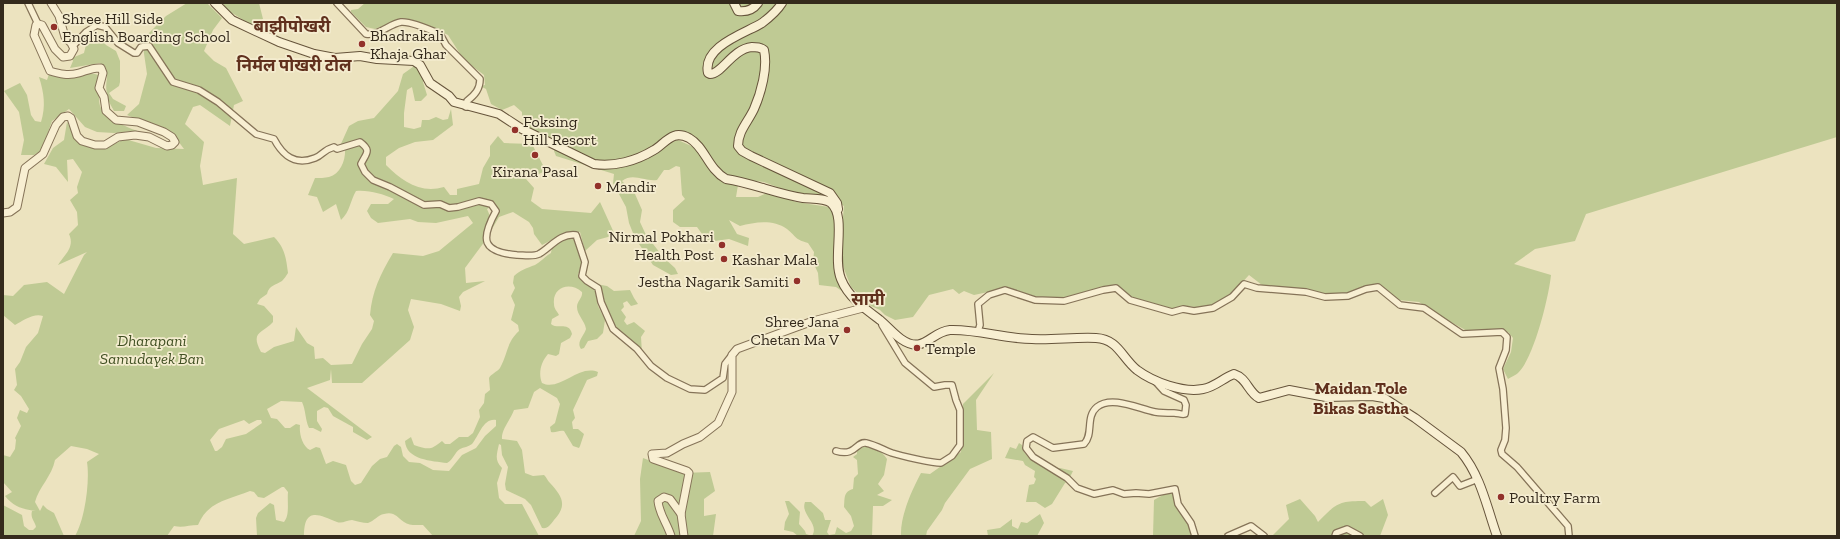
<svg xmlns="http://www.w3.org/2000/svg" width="1840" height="539" viewBox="0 0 1840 539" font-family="'Zilla Slab','Noto Sans Devanagari',serif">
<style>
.green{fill:#bfca94;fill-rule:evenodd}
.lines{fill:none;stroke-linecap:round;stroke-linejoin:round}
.minor-casing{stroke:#857358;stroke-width:8}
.tertiary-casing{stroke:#857358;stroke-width:9}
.secondary-casing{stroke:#66543b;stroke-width:10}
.minor{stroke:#f8efd2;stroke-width:5.5}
.tertiary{stroke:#f8efd2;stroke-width:7}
.secondary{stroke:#f8efd2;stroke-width:8}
.poi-dot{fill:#92312a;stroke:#f4eccf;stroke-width:1.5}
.labels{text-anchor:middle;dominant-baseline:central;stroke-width:3.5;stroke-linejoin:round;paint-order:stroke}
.poi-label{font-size:16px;fill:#342a1c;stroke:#f4eccf;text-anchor:start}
.park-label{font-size:16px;font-style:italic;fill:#415023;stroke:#f4eccf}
.neighbourhood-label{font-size:17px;font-weight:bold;fill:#60301d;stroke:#f4eccf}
</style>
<rect width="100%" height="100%" fill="#ece3bf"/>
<g class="green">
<path d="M187,3H207L222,18L213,30L204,51L214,61L226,68L243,101L234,105L230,126L200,105L193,107L185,124L204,142L200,166L203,185L237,178L233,234L244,244L274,237C285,248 286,258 288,273C286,276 284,279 282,281C276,285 269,285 267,294L260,299L257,304L264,306L273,316V322C262,334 250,331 261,352L265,353L274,347L294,341L296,327L307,343L314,347L315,359L323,358L331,365L352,364L362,344L372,329L374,321L370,315C372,291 381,273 393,253L423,256L439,251L473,223L468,216L436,223L418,222L410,219L378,223L371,218L367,211L371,204H388L394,199C382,194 370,190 356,191C350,201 350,212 341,220L336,204L323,212L317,197L308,195L315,178C319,178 325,178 329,177C341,174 346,159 345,148L340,146L349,126L358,121L374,118L398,91L403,74L417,64L425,79L423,82L427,95L421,101H415L412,87L407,90L404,113V127L414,129L421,127L422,120H429L436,117L443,120L448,119L451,109L453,125L433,140L415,142L399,148L386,157V165C402,181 420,194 444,187L450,195H457V189L479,184L483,168L490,156V146L498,136L504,143L532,144L546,171L526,179L534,188L531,201L542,209L591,213L600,202L615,235L597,240L585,251L580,232L561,235L542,245L534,234L533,228L529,222L513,212L499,217L492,229L497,211L494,205L487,209L490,216L485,228V241L465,268L466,283L485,281L463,292L459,297L461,306L460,311L441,304L411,299L408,310L414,327L410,340L362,383H332L331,369L330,380L307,388L372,437L367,440L353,432V427L333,416L328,408L324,407L317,411V421L322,429L321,432L313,428H309C305,419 306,411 302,402L281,401L267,409L271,418L277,419L285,428H290L296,424L300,425C299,433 302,446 310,450L316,447L320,448L326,464L333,461L346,465L351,481L355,485L361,483L372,466L380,459L387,457L394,446L397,444L401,447L403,456L409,462L420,463L433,470L449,471L462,455L476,448L485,436L496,426V420C483,418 479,436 472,444C468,447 464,447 460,449C454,453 454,459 447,463C432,461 406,460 405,441L411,437L414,445C429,450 431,450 442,441L445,444H450L459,437H468L473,433L480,417L479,410L484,403L485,394L490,390L489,378C491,374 497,372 500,368C508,354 506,343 519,331L518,325L511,320L515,305L511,296L515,288L513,283L514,276C520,270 527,268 535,265C541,262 545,256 551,253C553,241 564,238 575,238L582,263L578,275L581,280L595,290L598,306L605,320L603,333L597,339L588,341L584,348L581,349C576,342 584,336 586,329C585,321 577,315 577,307C577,301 583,298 582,292C570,281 552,287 554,304C554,309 557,311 559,315L552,319L551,324C557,330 569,321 572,334L570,338L561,343L559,354L556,356L548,354C541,362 538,373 542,383C560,392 578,364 598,372L597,376L587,380L573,410L575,418L572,422L573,429H578L584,434L580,446L579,448L573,446L564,431C559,430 556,433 551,432L550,427L555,423L560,404L557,398L540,388L534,392L528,408L514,410C511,419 501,430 502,439L517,441L522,450L525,473L533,476L544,475C547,478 547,480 550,483C562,496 568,505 554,520C550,525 548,529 542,528L531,505L525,499L506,490L505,484L508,467L502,455L501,445L499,444C497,454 494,460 502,468L497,483L499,498L505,504H522L539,536H433L423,525C416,525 409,526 404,522C397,517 394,511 384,514C378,515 374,521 368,523C363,523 357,521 352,520C347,520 342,524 337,522C318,514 304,507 304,536H257L256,518L258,513L270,503L274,505L276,520L284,522C290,515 287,502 288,492L284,487H282L264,498L258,497L254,492L250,491C228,500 208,501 198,525C189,525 183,528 174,526L167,536H75C85,519 90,481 87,462L99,454L87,449L71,446L55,460C52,476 39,487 35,502L40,511L43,505L47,509L54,513L64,536H3V505L22,515L24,526L29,530H33L36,527C35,521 30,518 32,511H36C22,509 14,507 5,496L12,492L3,482V455L10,457L15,449L16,440L15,438L21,426L17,418L20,410L27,413L29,409L21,396L14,390L17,385L15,369L20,362L26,347L38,333L43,316C33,313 23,321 15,325L3,315V295L13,296L24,285L47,282L64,294L84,255L87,252L58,265C65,254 75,247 69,234L78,225L77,212L70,200L78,193L77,187L82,172L73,159L67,160L68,182L56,167L44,164L53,148L64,140L67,122L78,143L105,148L125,139L156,148L184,149L172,133L127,115L139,104L147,74L142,40L166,16ZM244,420L249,424L257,420H261L262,423L246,434L226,439L222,447L217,451H215L210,440L219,429Z"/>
<polygon points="224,3 259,3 263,19 253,26 224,8"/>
<path d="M365,3H1837V137L1586,214L1575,241L1535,249L1514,264L1551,275C1549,296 1534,358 1518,373C1516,375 1511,377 1508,379L1503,369L1511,352L1513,338L1508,332H1469L1438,315L1419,302L1398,300L1379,285L1348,293L1325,294L1299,289L1262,285L1249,275L1229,297L1208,308L1184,306L1172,310L1133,299L1115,286L1062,298L1033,297L1007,288L974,295L964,291L959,294L953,289L929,295L913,317L895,320L885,315L880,310L871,306L851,287L844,269L840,248L844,206L837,202L793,193L764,182L739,179L736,197H758L769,192L796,202L829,207L833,209L835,229L834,260L849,296L836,287L819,285L818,273L813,262L814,252L808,243C794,239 797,237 787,229C773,219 755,222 740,226L729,220L737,234L749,238L748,246L729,239L708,242L697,227H680L673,222V210L685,199L682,195L680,167L676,166L669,170H664L657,180C645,182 633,172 622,181L635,194L642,210L640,222L646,235L664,258L675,268L678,274L671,275L653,265L635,238L629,223L626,207L613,183L614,174L556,156L554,151L555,148L607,167L678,140L698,149L699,141L666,136C660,140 655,146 649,150C641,155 618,160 607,161C595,161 580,157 569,150C567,148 565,144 563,143C548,133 521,137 522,112L514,105L502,110L491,104L486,89L480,86L485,85L484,75L464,60L448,35L436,29L391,23L375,29L366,27L351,12V10L358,9Z"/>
<path d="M97,34L106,45L116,51L120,61V82L119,86L109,93L113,99L126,106L124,111H114C111,105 107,100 107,93C104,79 112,78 100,63L70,68L73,61L72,58L84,53C87,43 86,36 97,34Z"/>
<path d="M49,74C65,80 84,70 98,75L100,78C100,86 98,99 100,106C106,122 135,129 149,136L134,131L114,133L97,132L85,127L69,109L52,121L44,144L39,152L34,155H21L24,140L19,112L4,91L20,83L27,95L31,115L35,121L41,122C46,106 44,93 39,77L47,80Z"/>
<polygon points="596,284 607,286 614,291 630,290 634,298 638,304 631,306 627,301 623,303 624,307 621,310 626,317 624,321 627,325 634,322 645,331 641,337 642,353 617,331 611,323"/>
<path d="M994,373L976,400L977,430L991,432L992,459L970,469L945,503L942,510L927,531L926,536H901C900,516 912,490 921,473L930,474L961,452L963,404Z"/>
<path d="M1019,443L1022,445C1023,458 1040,465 1051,472L1060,468L1073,471L1068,481L1065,483L1052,504L1045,508L1036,502H1026L1029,485L1034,484L1036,479L1034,477L1035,471L1025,465L1023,461L1005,458L1010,447L1016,449Z"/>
<path d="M861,445C873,445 881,450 887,459L884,475L878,484L884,491L877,495L892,500L883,506H873L872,536H798L793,532L784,530L785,522L789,514L785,501H789L800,512L799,524L805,531L806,534L812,536C820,523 800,515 805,502H811L823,513L825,520H831L827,532L829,535L835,534L837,527L846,533L851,531L854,526L851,516L844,507C845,498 843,492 853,489L854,478L858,474L857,460L853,457L857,454V450Z"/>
<polygon points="643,458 683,473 710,472 715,491 704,499 704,516 716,514 713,536 634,536 641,521 640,479"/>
<polygon points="1170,491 1174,493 1190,523 1193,536 1153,536 1154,500"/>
<path d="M1300,499L1315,516L1318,522C1337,503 1338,501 1365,501L1371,507L1383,499L1388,515L1380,536H1272L1289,519L1286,505Z"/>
<polygon points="1040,514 1044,523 1037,536 988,536 987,530 1000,528 1012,519 1012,526 1018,529 1021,522 1027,523"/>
</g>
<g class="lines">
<defs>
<g id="minor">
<polyline points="28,3 38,24"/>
<path d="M337,3L366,34C379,36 389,24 401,22C411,21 431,30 440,34L446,45L480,79C480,89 475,95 467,101L466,107"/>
<path d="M73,46L86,32L97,25L105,27L118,43L134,53H137L141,47L149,46L173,82L199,90L218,102L256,134L274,139C283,156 295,166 315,158C323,155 323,150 334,147L337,149L360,142C372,151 366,153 361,164L365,172L373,180L390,187L424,205L440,204L449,208L458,207L479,201L491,204L496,211C480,240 482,252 517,255C523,255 533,257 539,254C551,247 560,233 576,235L585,262L582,276L587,281L598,288L601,302L613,329L637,349L651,366L667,378L690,389L705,390L723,378L725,364L732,355"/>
<polyline points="978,331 980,325 978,304 989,295 1005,290 1035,300 1064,301 1103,290 1116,288 1130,300 1172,312 1183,309 1194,311 1213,308 1232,297 1244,284 1257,288 1306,292 1325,297 1348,296 1366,289 1378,287 1400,305 1424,308 1462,334 1502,332 1507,337 1506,350 1499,368 1503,389 1506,428 1505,440 1501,450 1502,454 1517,467 1568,526 1569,536"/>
<path d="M1155,381L1164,391L1184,400L1186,405L1185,414C1182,415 1178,413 1174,413C1167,413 1161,413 1155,412C1139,409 1112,395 1097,407C1085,417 1094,434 1084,444L1053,448L1033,437L1027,441L1026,448L1033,457L1067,478L1077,488L1094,494L1113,490L1124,494L1136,493L1149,494L1175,489L1178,504L1191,523L1195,536"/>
<path d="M836,451C856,457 856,441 866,443C875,445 884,450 892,453C901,456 932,463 941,463L952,456L960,445V410L956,400L952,385H945L934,387L905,363L882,325"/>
<polyline points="1435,493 1453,477 1460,486 1478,479"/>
<polyline points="1228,536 1251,526 1264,536"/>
<polyline points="1335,536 1336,533 1347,529 1360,536"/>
</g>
<g id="tertiary">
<path d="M3,213L10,212L17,207L25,168L43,154L56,125L63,117L68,116L71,118L77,136L82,141L95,145H105L118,137L135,135L149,137L167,146L172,145L175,142L172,137L164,132L138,122L116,120L106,111L104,97L99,88L103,73L101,68C93,67 86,71 79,73C68,76 60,74 50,71L34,35L36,25L38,24L42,25L55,49L63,57L70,56L74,49L71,43L65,37L59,16L51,3"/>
<path d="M671,536C667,523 659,514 658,501L664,497L670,499L681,514"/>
<polyline points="684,536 681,514 689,473 687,471 653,459 652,454 667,453 683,444 700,437 718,423 732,392 732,355 737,349 813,321 863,308"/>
</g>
<g id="secondary">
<path d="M215,3L232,20L279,42L314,54L335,58L360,56L377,59L414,61L420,65L430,83L449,96L454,102L499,114L522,129L594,164C614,167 636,161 654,150C661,146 666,139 674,136C679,134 685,136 689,138C705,147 708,169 726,179C752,183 777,194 803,198C811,199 825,198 831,203C847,217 832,257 841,279C848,297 865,309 880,320C887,326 894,334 901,339C924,355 930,332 950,330C978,329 1005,339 1032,339C1054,340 1075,337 1096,338C1118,339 1122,358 1137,370C1153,382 1183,393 1203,389C1215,387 1223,378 1234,374C1247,378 1248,392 1259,398L1289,390L1326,397L1372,396L1384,398L1415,418L1461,452C1481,476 1487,508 1497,536"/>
<path d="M734,3L738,11C746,12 753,10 758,3"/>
<path d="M782,3C777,11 770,17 762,23C746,33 702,46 708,73L710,74C722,74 732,49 752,47C757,47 760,47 764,50C768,68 761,93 754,109C748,122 738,131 738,146L742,151L751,156L830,193L837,203L838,209"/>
</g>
</defs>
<use href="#minor" class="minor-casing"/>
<use href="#tertiary" class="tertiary-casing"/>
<use href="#secondary" class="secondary-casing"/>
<use href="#minor" class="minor"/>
<use href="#tertiary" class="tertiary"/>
<use href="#secondary" class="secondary"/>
</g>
<g class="poi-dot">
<circle cx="54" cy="27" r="4"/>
<circle cx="362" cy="44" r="4"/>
<circle cx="515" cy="130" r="4"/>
<circle cx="535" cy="155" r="4"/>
<circle cx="598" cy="186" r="4"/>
<circle cx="722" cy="245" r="4"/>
<circle cx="724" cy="259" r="4"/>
<circle cx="797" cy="281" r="4"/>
<circle cx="847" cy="330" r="4"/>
<circle cx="917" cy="348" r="4"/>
<circle cx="1501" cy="497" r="4"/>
</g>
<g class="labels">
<g class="poi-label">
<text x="62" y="18">Shree Hill Side<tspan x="62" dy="18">English Boarding School</tspan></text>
<text x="370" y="35">Bhadrakali<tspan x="370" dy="18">Khaja Ghar</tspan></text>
<text x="523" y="121">Foksing<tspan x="523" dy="18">Hill Resort</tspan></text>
<text x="535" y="171" text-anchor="middle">Kirana Pasal</text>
<text x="606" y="186">Mandir</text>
<text x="714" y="236" text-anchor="end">Nirmal Pokhari<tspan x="714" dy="18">Health Post</tspan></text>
<text x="732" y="259">Kashar Mala</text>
<text x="789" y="281" text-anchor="end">Jestha Nagarik Samiti</text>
<text x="839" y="321" text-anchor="end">Shree Jana<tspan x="839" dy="18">Chetan Ma V</tspan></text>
<text x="925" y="348">Temple</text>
<text x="1509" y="497">Poultry Farm</text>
</g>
<g class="park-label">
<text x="152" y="340">Dharapani<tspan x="152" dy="18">Samudayek Ban</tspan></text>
</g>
<g class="neighbourhood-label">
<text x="292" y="26">बाझीपोखरी</text>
<text x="294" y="65">निर्मल पोखरी टोल</text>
<text x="868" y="299">सामी</text>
<text x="1361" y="388">Maidan Tole<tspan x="1361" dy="20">Bikas Sastha</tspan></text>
</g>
</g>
<rect width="1840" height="539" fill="none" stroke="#342a1c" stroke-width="8"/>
</svg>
